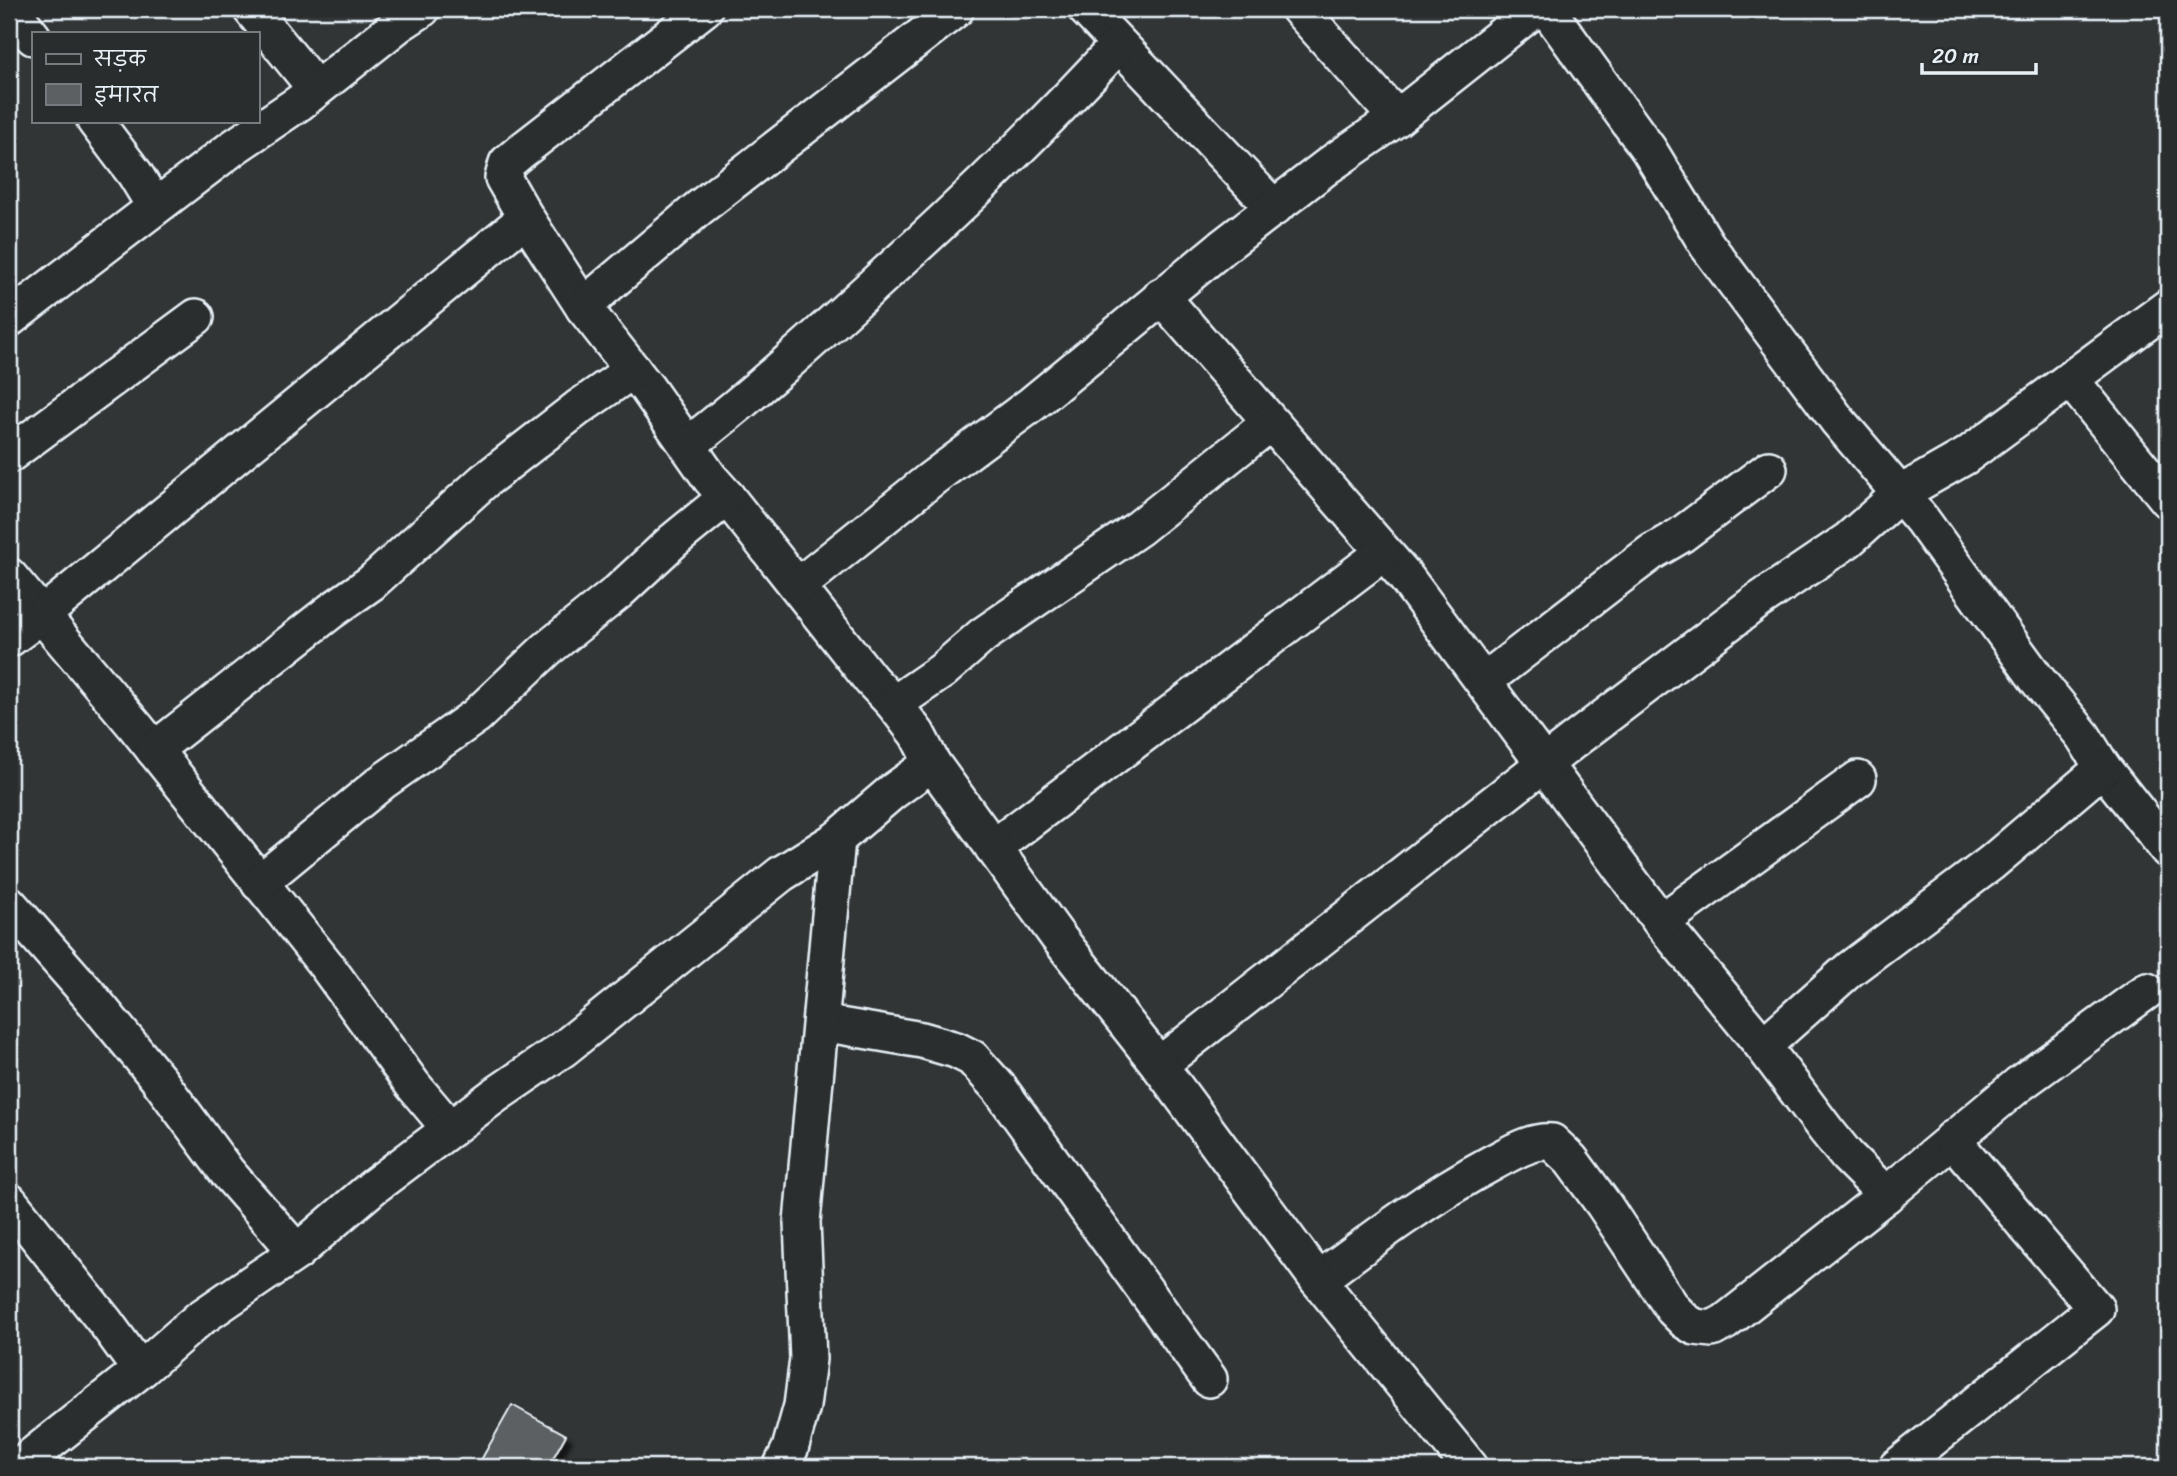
<svg xmlns="http://www.w3.org/2000/svg" width="2177" height="1476" viewBox="0 0 2177 1476" font-family="Sriracha,'Playpen Sans Deva',sans-serif">
<style>
.building{fill:#5c6063;stroke:#e8f1f8;stroke-width:2;filter:url(#shadow)}
.lines{fill:none;stroke-linecap:round;stroke-linejoin:round}
.street-casing{stroke:#e8f1f8;stroke-width:40}
.street{stroke:#2a2d2e;stroke-width:35}
</style>
<defs>
<filter id="shadow"><feDropShadow dx="6" dy="6" stdDeviation="2" flood-color="#0009"/></filter>
</defs>
<rect width="100%" height="100%" fill="#323536"/>
<filter id="ink" filterUnits="userSpaceOnUse"><feTurbulence type="fractalNoise" baseFrequency=".0143" numOctaves="2"/><feDisplacementMap in="SourceGraphic" scale="14" xChannelSelector="R" yChannelSelector="G"/><feConvolveMatrix kernelMatrix="1 2 1 2 8 2 1 2 1" color-interpolation-filters="sRGB"/></filter>
<g filter="url(#ink)">
<polygon class="building" points="512,1405 566,1435 548,1467 477,1467"/>
<g class="lines">
<defs>
<g id="street">
<polyline points="11,9 33,37"/>
<polyline points="251,9 316,89"/>
<polyline points="704,9 520,152 507,163 503,178 526,218 584,308 647,388 710,478 727,497 871,680 894,704"/>
<polyline points="1086,9 1274,208"/>
<polyline points="1299,9 1397,118"/>
<polyline points="1547,9 1649,150 1707,245 1838,421 1922,520 2036,678 2083,736 2103,768 2168,850"/>
<polyline points="95,121 135,174 155,207"/>
<polyline points="1161,296 1404,575 1661,922 1763,1046 1826,1130 1847,1156 1886,1195"/>
<polyline points="584,308 602,290 699,208 956,9"/>
<polyline points="9,319 234,147 299,103 399,24 422,9"/>
<polyline points="2070,379 2168,500"/>
<path d="M688,445C755,393 818,336 880,279C963,204 1043,127 1118,45"/>
<polyline points="9,455 196,317"/>
<polyline points="9,576 136,727 326,965 413,1085 450,1129"/>
<polyline points="798,586 930,480 1032,404 1225,245 1329,165 1397,118 1535,9"/>
<polyline points="9,639 42,615 526,218"/>
<polyline points="1484,681 1615,580 1652,552 1681,535 1769,469"/>
<polyline points="154,750 331,611 371,583 484,481 578,408 633,370"/>
<polyline points="932,763 917,734 894,704 942,671 983,635 1139,528 1270,423"/>
<polyline points="993,848 1383,553"/>
<polyline points="259,883 382,782 476,716 547,649 618,592 673,541 727,497"/>
<polyline points="9,904 90,996 159,1080 227,1172 297,1252"/>
<polyline points="1661,922 1858,779"/>
<polyline points="822,1023 922,1040 956,1050 972,1058 1000,1089 1209,1379"/>
<polyline points="1763,1046 1850,969 1991,863 2103,768"/>
<polyline points="1159,1065 1577,738 1755,603 1848,540 1901,493 1966,456 2168,307"/>
<polyline points="9,1201 106,1323 130,1356 143,1368"/>
<path d="M1318,1280C1374,1238 1430,1196 1492,1163C1511,1153 1531,1140 1552,1142L1571,1160L1604,1205L1673,1309L1685,1321L1695,1327L1712,1329L1725,1322L1886,1195L2018,1085L2147,991"/>
<polyline points="18,1467 143,1368 199,1319 297,1252 373,1187 494,1096 563,1049 781,874 837,839 892,792 932,763 1058,937 1159,1065 1318,1280 1470,1467"/>
<polyline points="781,1467 790,1449 802,1406 808,1359 802,1222 837,839"/>
<polyline points="1897,1467 2096,1309 1952,1139"/>
</g>
</defs>
<use href="#street" class="street-casing"/>
<use href="#street" class="street"/>
</g>
</g>
<rect width="2177" height="1476" fill="none" stroke="#2a2d2e" stroke-width="35"/>
<rect x="18" y="18" width="2142" height="1441" fill="none" stroke="#e8f1f8" stroke-width="2.5" filter="url(#ink)"/>
<rect x="32" y="32" width="228" height="91" fill="#2a2d2e" stroke="#767b7f" stroke-width="2"/>
<rect x="46" y="54" width="35" height="10" fill="#2a2d2e" stroke="#767b7f" stroke-width="2"/>
<text x="94" y="66" font-size="21" fill="#e8f1f8">सड़क</text>
<rect x="46" y="84" width="35" height="21" fill="#5c6063" stroke="#767b7f" stroke-width="2"/>
<text x="94" y="102" font-size="21" fill="#e8f1f8">इमारत</text>
<path d="M1922 63v10h114v-10" fill="none" stroke="#e8f1f8" stroke-width="3.5"/>
<text x="1932" y="63" font-size="21" fill="#e8f1f8" stroke="#2a2d2e" stroke-width="5" paint-order="stroke">20 m</text>
</svg>
